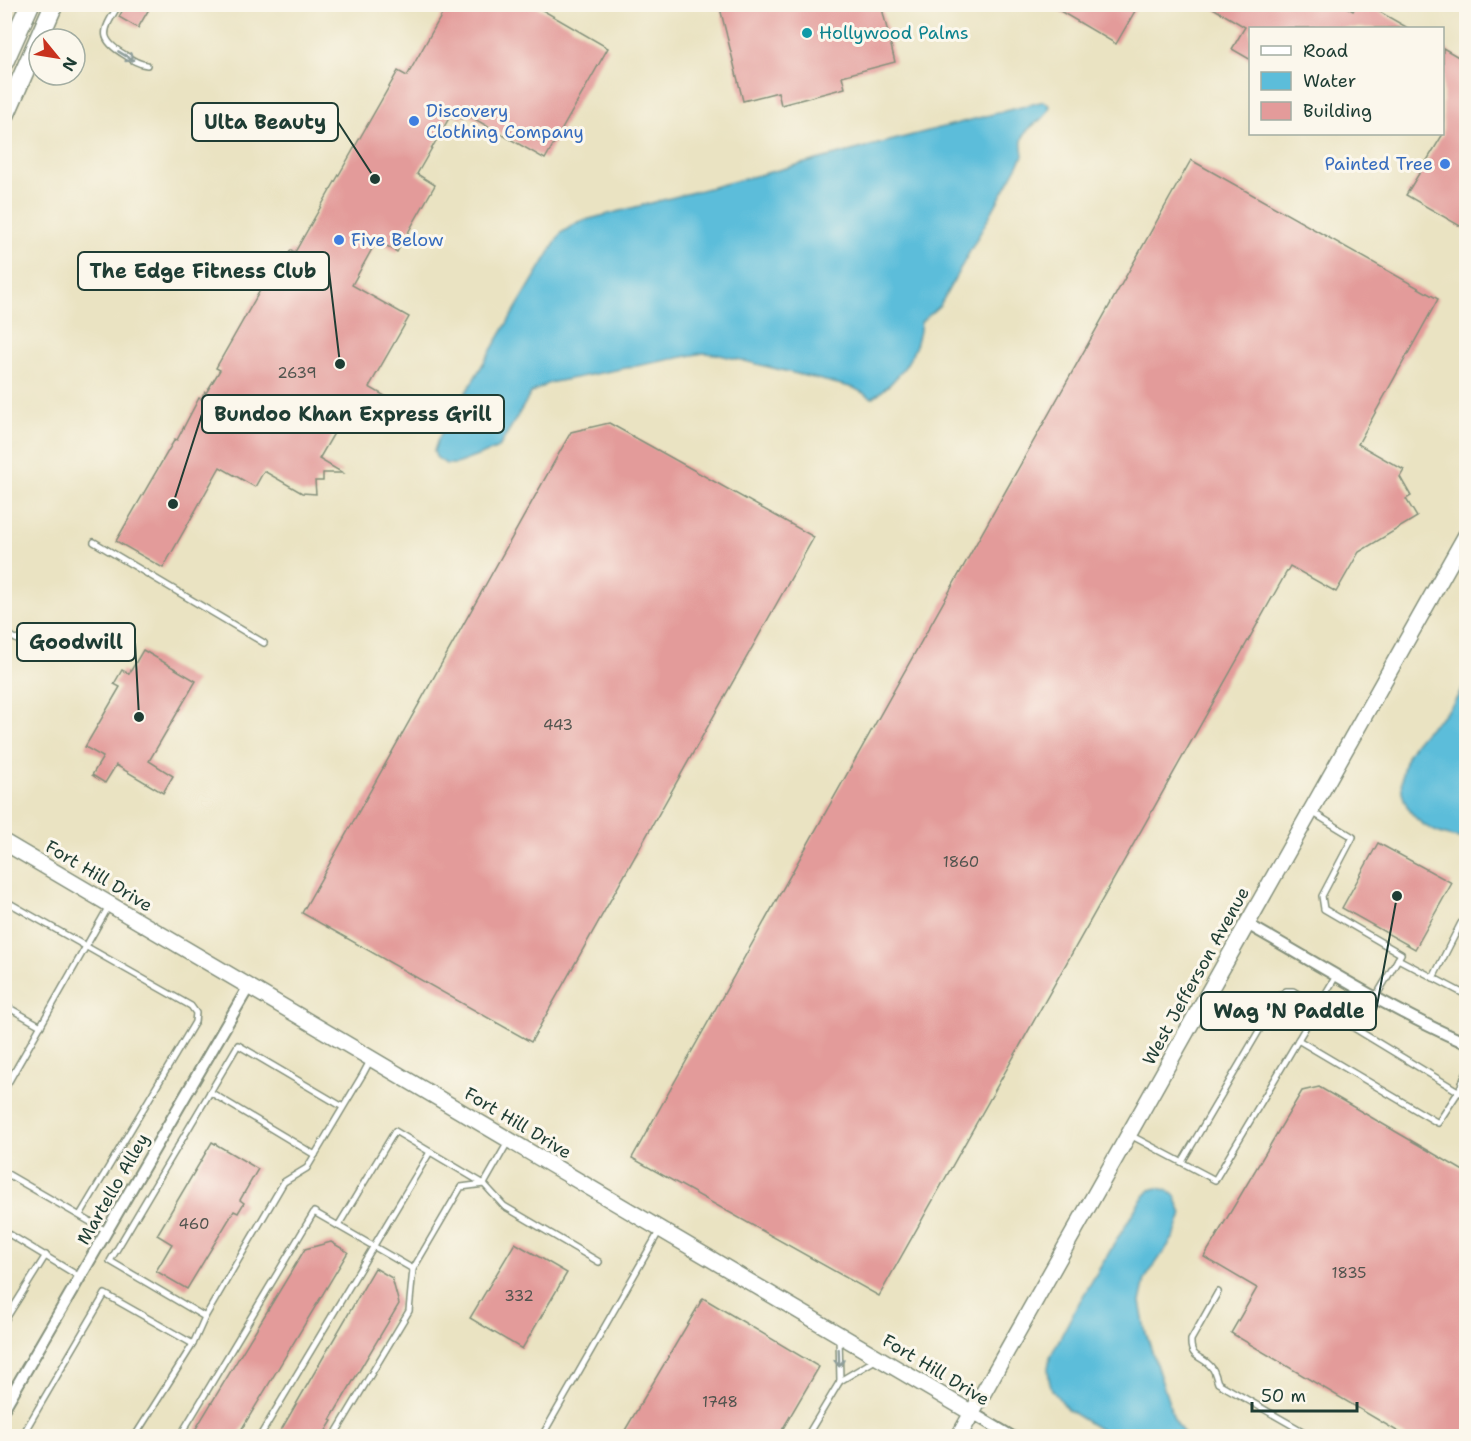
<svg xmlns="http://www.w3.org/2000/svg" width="1471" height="1441" viewBox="0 0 1471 1441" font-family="'Shantell Sans',sans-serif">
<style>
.water{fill:#5cbdda;stroke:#3e7d87;stroke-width:1.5}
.building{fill:#e39b9a}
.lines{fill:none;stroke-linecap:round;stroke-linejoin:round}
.lane-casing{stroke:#84907b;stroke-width:8}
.street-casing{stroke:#84907b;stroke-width:14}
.secondary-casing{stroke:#84907b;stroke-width:18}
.primary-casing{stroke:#84907b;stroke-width:21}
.lane{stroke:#fff;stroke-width:5}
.street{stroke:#fff;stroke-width:10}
.secondary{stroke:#fff;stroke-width:15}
.primary{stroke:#fff;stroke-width:18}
.oneway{stroke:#8f9e9a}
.culture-dot{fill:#0f9aa8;stroke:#fbf7ec;stroke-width:2}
.shop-dot{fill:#3f7fe0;stroke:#fbf7ec;stroke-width:2}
.labels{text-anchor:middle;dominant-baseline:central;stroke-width:6;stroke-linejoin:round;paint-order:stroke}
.number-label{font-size:15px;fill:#50544e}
.culture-label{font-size:18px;fill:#0d838f;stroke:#fbf7ec;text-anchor:start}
.shop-label{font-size:18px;fill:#366cbe;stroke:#fbf7ec;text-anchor:start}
.street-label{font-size:18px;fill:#1f3d34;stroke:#fbf7ec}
.leader{fill:none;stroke:#1f3d34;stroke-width:2}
.callout-dot{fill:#1f3d34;stroke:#fbf7ec;stroke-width:2}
.callout{fill:#fbf7ec;stroke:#1f3d34;stroke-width:2}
.callout-label{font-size:20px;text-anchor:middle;font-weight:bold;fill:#1f3d34}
</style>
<rect width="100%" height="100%" fill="#fbf7ec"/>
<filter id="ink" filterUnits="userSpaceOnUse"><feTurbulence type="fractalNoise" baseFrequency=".0167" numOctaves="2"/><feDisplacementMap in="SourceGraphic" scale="12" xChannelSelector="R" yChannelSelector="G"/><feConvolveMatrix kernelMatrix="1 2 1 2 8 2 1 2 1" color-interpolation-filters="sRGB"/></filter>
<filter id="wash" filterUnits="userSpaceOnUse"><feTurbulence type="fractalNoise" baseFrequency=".008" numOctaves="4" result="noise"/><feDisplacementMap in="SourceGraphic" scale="24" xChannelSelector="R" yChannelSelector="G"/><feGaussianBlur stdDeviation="1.35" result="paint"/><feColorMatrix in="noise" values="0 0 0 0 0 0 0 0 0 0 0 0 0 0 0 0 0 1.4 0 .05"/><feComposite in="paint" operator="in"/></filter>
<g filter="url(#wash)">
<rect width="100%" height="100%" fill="#eae3c2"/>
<g class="water">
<path d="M1044,101L1050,106C1047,122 1025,124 1022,141C1021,145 1023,152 1023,156L940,305L921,322C919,353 899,381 872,398L854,388L716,354L703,353L549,383L531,393L501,444L496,449L456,464H446L436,457L434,451L438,439L561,233L578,222Z"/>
<path d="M1466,684V839C1447,837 1426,830 1413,815C1393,791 1401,757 1421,736C1429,726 1440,719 1448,710C1455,702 1460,692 1466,684Z"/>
<polygon points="1157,1188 1167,1190 1175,1196 1182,1214 1174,1237 1145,1279 1140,1302 1145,1330 1174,1419 1185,1436 1110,1436 1068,1410 1052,1390 1049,1379 1048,1368 1050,1357 1077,1306 1140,1201 1150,1190"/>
</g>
<g id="blocks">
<g class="building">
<polygon points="126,4 152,4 138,28 119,17"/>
<polygon points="448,4 532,4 608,48 545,159 466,114 462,119 452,113 417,174 435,185 397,252 377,240 352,285 409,317 369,387 392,400 382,418 352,402 319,459 343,473 323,473 323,481 315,481 316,494 302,493 264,471 255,487 220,467 163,568 116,541 175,439 177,440 199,398 201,399 205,392 206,393 220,370 216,368 266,280 271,283 291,250 295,252 398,71 407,76"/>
<polygon points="719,4 881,4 895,62 842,76 845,88 781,105 778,92 743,101"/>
<polygon points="1048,4 1139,4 1116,44"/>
<polygon points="1206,4 1341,4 1353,11 1357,4 1373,4 1379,9 1378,11 1408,28 1251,28 1251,60 1232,49 1245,27"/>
<polygon points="1443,48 1467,62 1467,230 1406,195 1443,134"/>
<polygon points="1191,160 1438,299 1358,444 1404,470 1400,477 1411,496 1406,499 1417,517 1359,552 1336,592 1290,566 879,1296 632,1158"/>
<polygon points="609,423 814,537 531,1042 302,913 571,432"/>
<polygon points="143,650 196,681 149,761 173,776 163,793 116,765 105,783 92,775 103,757 85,747 120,687 114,684 122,670 129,674"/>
<polygon points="1378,843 1452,883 1415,949 1342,908"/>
<polygon points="1319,1087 1467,1173 1467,1437 1407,1437 1231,1333 1257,1288 1204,1257 1302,1091"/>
<polygon points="212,1142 258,1169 240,1200 244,1203 238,1213 234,1211 187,1289 156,1271 172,1244 157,1235"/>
<polygon points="331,1242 348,1252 237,1437 194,1437 198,1431 195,1430 305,1249"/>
<polygon points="515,1243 567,1273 522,1349 470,1318"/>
<polygon points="375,1268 392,1278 399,1304 330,1420 332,1421 322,1437 277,1437"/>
<polygon points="703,1298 819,1367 778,1437 621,1437"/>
</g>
</g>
</g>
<g filter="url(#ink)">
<use href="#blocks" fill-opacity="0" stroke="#84907b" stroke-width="1.5"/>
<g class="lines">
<defs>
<g id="lane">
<path d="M119,4C104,30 96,38 125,55C132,60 138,64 147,65"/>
<polyline points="94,542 264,643"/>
<polyline points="4,632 31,648"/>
<polyline points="1312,812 1353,837 1322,896 1324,909 1401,954 1375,998"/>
<polyline points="4,900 191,1006 196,1013 195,1022 80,1215"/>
<polyline points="1398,959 1466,995"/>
<polyline points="1433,978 1461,923 1466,925"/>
<polyline points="4,1005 41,1026"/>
<polyline points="1298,1040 1438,1123 1459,1091 1466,1073"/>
<polyline points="4,1090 109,906"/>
<polyline points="210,1092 315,1155"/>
<polyline points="343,1107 238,1045 110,1261 205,1317 284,1182 307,1168 363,1074 371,1059"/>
<polyline points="1130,1135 1215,1180 1336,976"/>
<polyline points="1182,1162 1280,995 1286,991 1293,991 1466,1096"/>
<polyline points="4,1172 106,1231"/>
<polyline points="338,1226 395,1131 484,1184 504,1206 599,1262"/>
<polyline points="4,1231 80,1277"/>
<path d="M1218,1292L1191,1340C1190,1360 1203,1355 1212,1368C1215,1371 1216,1378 1218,1383L1311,1436"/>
<polyline points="4,1322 46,1255"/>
<polyline points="839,1337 840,1381"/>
<polyline points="22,1436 105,1294 193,1344"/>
<polyline points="135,1436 193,1344 205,1317"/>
<polyline points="180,1436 314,1212 413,1269"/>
<polyline points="260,1436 430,1152"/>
<polyline points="334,1436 409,1311 413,1269 461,1187 484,1184 508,1142"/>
<polyline points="542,1436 660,1230"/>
<polyline points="807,1436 840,1381 877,1359"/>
</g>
<g id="street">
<path d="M1247,924C1320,965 1390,1010 1466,1043"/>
<polyline points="4,1408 249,986"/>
<polyline points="972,1413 1011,1436"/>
</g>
<g id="secondary">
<polyline points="4,842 972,1413"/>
<polyline points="959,1436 1466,535"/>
</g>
<g id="primary">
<polyline points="4,62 30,4"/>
<polyline points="4,118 54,4"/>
</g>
</defs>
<use href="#lane" class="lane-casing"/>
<use href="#street" class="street-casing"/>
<use href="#secondary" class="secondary-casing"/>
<use href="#primary" class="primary-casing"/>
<use href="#lane" class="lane"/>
<use href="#street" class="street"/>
<use href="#secondary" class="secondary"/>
<use href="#primary" class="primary"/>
</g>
<defs><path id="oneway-shaft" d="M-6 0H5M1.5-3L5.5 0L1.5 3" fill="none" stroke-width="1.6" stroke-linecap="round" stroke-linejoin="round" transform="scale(1.5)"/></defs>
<g class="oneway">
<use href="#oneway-shaft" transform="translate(126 56) rotate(31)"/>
<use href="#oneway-shaft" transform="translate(839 1358) rotate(88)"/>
</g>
</g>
<circle class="culture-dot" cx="807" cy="33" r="6"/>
<g class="shop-dot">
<circle cx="414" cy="121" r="6"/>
<circle cx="1445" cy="164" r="6"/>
<circle cx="339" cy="240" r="6"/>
</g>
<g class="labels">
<g class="number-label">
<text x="297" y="373">2639</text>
<text x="558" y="725">443</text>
<text x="961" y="862">1860</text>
<text x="194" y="1224">460</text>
<text x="1349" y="1273">1835</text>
<text x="519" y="1296">332</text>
<text x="720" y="1402">1748</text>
</g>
<g class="culture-label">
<text x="819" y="33">Hollywood Palms</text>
</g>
<g class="shop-label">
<text x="426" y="111">Discovery<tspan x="426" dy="21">Clothing Company</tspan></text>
<text x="1433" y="164" text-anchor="end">Painted Tree</text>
<text x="351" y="240">Five Below</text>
</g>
<g class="street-label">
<text transform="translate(99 876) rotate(31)">Fort Hill Drive</text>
<text transform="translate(1196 976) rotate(-61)">West Jefferson Avenue</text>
<text transform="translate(518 1123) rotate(31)">Fort Hill Drive</text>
<text transform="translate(113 1189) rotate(-60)">Martello Alley</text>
<text transform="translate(936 1370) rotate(31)">Fort Hill Drive</text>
</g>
</g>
<path class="leader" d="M375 179L338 122M340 364L329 271M173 504L202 414M139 717L135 642M1397 896L1376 1011"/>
<g class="callout-dot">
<circle cx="375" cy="179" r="6"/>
<circle cx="340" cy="364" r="6"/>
<circle cx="173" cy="504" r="6"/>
<circle cx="139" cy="717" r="6"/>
<circle cx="1397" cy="896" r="6"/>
</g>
<g class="callout">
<rect x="192" y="103" width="146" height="38" rx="6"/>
<rect x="78" y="252" width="251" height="38" rx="6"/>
<rect x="202" y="395" width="302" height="38" rx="6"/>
<rect x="17" y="623" width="118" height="38" rx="6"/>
<rect x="1201" y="992" width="175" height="38" rx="6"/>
</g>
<g class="callout-label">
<text x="265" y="129">Ulta Beauty</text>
<text x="203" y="278">The Edge Fitness Club</text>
<text x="353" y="421">Bundoo Khan Express Grill</text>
<text x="76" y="649">Goodwill</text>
<text x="1289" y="1018">Wag 'N Paddle</text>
</g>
<rect width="1471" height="1441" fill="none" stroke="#fbf7ec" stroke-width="24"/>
<rect x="1249" y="27" width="195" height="108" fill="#fbf7ec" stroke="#a3ada2" stroke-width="1.5"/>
<rect x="1261" y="46" width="30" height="9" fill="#ffffff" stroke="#a3ada2" stroke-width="1.5"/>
<text x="1303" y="57" font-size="18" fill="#1f3d34">Road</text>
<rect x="1261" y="72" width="30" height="18" fill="#5cbdda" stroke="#a3ada2" stroke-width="1.5"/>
<text x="1303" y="87" font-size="18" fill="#1f3d34">Water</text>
<rect x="1261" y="102" width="30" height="18" fill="#e39b9a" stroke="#a3ada2" stroke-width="1.5"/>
<text x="1303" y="117" font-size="18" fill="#1f3d34">Building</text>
<g transform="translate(57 57) rotate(120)"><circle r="28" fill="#fbf7ec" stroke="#a3ada2" stroke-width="1.5"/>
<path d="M0-4.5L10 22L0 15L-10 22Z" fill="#c8321e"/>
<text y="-9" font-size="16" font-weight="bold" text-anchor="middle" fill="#1f3d34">N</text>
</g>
<path d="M1252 1402v9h105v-9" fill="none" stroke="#1f3d34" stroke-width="3"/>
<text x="1261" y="1402" font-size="18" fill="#1f3d34" stroke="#fbf7ec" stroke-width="4.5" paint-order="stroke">50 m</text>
</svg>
